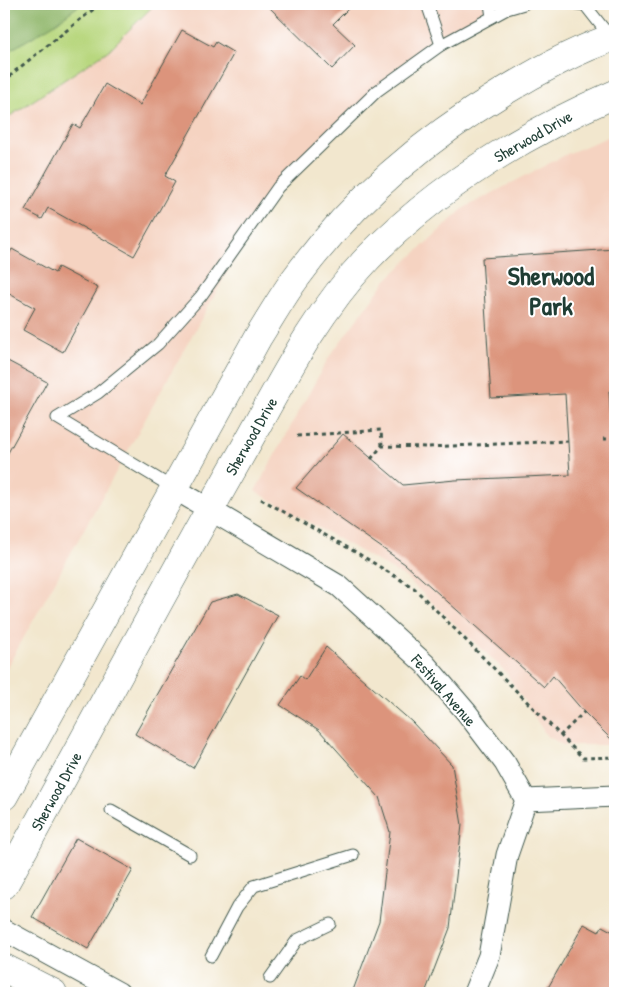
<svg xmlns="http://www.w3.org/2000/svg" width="619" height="997" viewBox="0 0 619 997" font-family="'Patrick Hand',sans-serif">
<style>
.built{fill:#f5d3c1}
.green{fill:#b8d77e;stroke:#6c8a59}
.forest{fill:#92b86d;stroke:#587a50}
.building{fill:#dc947b}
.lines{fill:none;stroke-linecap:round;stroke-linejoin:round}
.service-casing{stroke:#3f564b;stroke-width:13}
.minor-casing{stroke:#3f564b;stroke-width:23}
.secondary-casing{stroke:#3f564b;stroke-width:29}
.path{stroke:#3f564b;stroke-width:3;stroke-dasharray:4 4;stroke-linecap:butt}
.service{stroke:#fff;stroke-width:11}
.minor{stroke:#fff;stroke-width:21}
.secondary{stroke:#fff;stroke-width:28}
.labels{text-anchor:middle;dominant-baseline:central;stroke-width:4;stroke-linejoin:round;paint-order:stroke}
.street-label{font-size:16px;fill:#1f3d34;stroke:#fff}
.town-label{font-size:26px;font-weight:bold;fill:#1f3d34;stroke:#fff}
</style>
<rect width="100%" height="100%" fill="#fff"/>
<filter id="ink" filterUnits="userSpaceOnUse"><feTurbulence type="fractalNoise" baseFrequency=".02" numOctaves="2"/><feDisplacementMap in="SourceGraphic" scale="10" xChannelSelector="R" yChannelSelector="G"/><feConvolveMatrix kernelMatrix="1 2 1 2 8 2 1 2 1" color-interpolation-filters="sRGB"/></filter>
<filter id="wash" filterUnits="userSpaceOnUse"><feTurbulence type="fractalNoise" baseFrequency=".0096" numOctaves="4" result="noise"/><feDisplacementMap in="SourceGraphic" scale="20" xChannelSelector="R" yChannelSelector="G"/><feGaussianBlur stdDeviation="1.12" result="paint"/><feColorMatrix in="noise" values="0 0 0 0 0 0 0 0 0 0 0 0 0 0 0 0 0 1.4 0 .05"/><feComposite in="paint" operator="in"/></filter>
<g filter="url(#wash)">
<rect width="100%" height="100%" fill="#f2e7ce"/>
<g class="built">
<polygon points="155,4 506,4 397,68 268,199 4,673 4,120 109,50"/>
<polygon points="615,134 615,745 563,745 546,735 505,671 405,577 255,491 329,357 387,279 464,208 567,154"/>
</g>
<polygon class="green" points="4,4 155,4 109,50 4,120"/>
<polygon class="forest" points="4,4 81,4 54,24 4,54"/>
<g id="blocks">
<g class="building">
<polygon points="266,4 353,4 333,24 355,45 332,69"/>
<polygon points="182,30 213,47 216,42 234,53 165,176 175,182 134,256 48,208 42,219 25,210 73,124 80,128 105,84 140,105"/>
<polygon points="12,249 55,273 58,267 98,288 63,352 23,330 35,308 4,291 4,264"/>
<polygon points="615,249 615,391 609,391 613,455 615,453 615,743 584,712 553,676 544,687 405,564 296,488 343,434 403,485 455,480 570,475 565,394 491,398 482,258"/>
<polygon points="4,359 47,382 4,460"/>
<polygon points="238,594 278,615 193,768 135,734 210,602"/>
<polygon points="326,647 412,722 452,765 462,825 450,928 425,993 352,993 379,921 390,832 379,797 319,730 280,705 300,676 305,680"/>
<polygon points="76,838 133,870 88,949 32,917"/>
<polygon points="584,924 599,932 602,926 615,933 615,993 545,993"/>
</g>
</g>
</g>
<g filter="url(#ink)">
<use href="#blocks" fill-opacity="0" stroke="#3f564b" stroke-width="1"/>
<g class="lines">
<defs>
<g id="service">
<polyline points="427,4 441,45"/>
<polyline points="490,4 492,17"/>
<polyline points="578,4 585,5 611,38"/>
<polyline points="175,489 57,418 98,393 158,344 201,296 278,187 377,91 441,45 507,9 524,4"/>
<polyline points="111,810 190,855"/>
<polyline points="211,956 237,907 254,886 353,855"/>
<polyline points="270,978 297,940 330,924"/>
</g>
<g id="minor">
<polyline points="175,489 339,586 425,664 467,713 505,763 526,800 507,855 489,956 474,993"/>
<polyline points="526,800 615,796"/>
<polyline points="4,930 119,993"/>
</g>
<g id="secondary">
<path d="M4,796L258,337C270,318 282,297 295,279C351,202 422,141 503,92C534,73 580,48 615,37"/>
<path d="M4,885C82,745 156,604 235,465C275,395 311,318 368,258C438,186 524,134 615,94"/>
<polyline points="4,968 53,993"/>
</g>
</defs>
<use href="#service" class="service-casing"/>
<use href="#minor" class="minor-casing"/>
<use href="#secondary" class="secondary-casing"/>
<g class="path">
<polyline points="4,83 14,72 100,4"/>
<polyline points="297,436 381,430 382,446"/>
<polyline points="603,439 615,439"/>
<polyline points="371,459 382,446 428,447 568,441"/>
<polyline points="261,499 359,554 414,588 583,758 615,757"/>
<polyline points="560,736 584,712"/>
</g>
<use href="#service" class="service"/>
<use href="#minor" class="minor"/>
<use href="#secondary" class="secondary"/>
</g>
</g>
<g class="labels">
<g class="street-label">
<text transform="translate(533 136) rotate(-30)">Sherwood Drive</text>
<text transform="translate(251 436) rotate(-60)">Sherwood Drive</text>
<text transform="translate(444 690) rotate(49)">Festival Avenue</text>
<text transform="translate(56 791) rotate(-61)">Sherwood Drive</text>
</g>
<g class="town-label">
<text x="551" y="275">Sherwood<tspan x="551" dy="30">Park</tspan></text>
</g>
</g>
<rect width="619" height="997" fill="none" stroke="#fff" stroke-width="20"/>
</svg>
